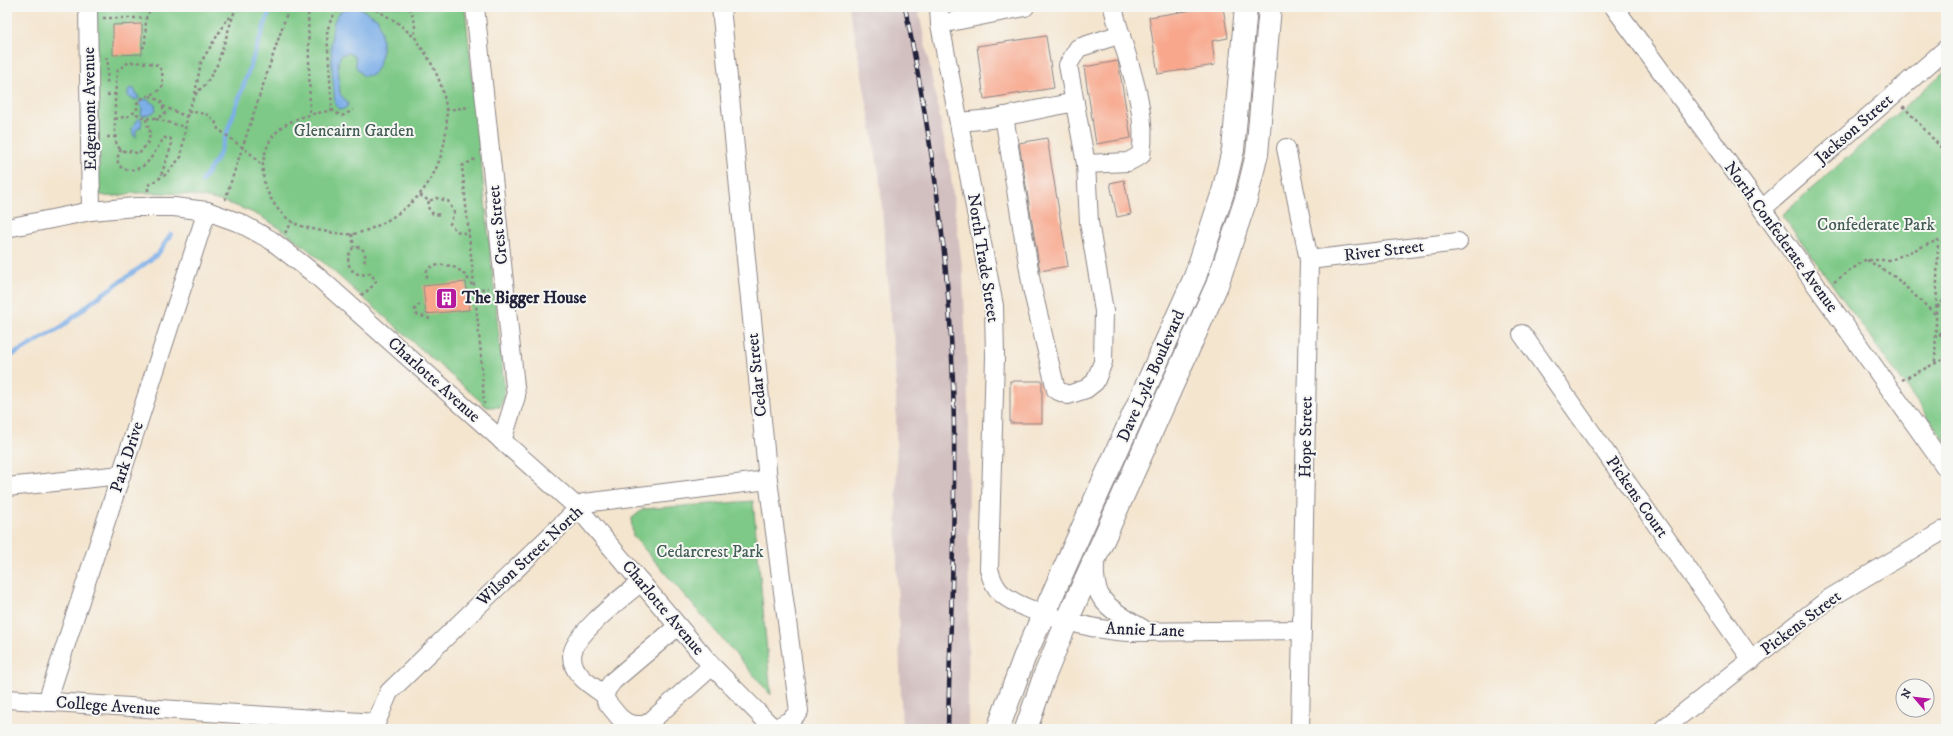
<svg xmlns="http://www.w3.org/2000/svg" width="1953" height="736" viewBox="0 0 1953 736" font-family="'IM FELL DW Pica',serif">
<style>
.industrial{fill:#d2bfc0}
.green{fill:#7ec987;stroke:#507661}
.water{fill:#7baee8;stroke:#4e6892}
.lines{fill:none;stroke-linecap:round;stroke-linejoin:round}
.stream{stroke:#7baee8;stroke-width:4.5}
.building{fill:#f8a78c}
.minor-casing{stroke:#8b8485;stroke-width:20}
.major-casing{stroke:#8b8485;stroke-width:24}
.path{stroke:#8b8485;stroke-width:2.5;stroke-dasharray:3 3;stroke-linecap:butt}
.minor{stroke:#fff;stroke-width:18}
.major{stroke:#fff;stroke-width:22}
.rail-casing{stroke:#22223b;stroke-width:4.5}
.rail{stroke:#f6f6f2;stroke-width:3;stroke-dasharray:9;stroke-linecap:butt}
.labels{text-anchor:middle;dominant-baseline:central;stroke-width:4;stroke-linejoin:round;paint-order:stroke}
.street-label{font-size:17px;fill:#22223b;stroke:#f6f6f2}
.park-label{font-size:17px;fill:#425c56;stroke:#f6f6f2}
.poi-label{font-size:17px;font-weight:bold;fill:#22223b;stroke:#f6f6f2;text-anchor:start}
</style>
<rect width="100%" height="100%" fill="#f6f6f2"/>
<filter id="ink" filterUnits="userSpaceOnUse"><feTurbulence type="fractalNoise" baseFrequency=".025" numOctaves="2"/><feDisplacementMap in="SourceGraphic" scale="8" xChannelSelector="R" yChannelSelector="G"/><feConvolveMatrix kernelMatrix="1 2 1 2 8 2 1 2 1" color-interpolation-filters="sRGB"/></filter>
<filter id="wash" filterUnits="userSpaceOnUse"><feTurbulence type="fractalNoise" baseFrequency=".012" numOctaves="4" result="noise"/><feDisplacementMap in="SourceGraphic" scale="16" xChannelSelector="R" yChannelSelector="G"/><feGaussianBlur stdDeviation="0.9" result="paint"/><feColorMatrix in="noise" values="0 0 0 0 0 0 0 0 0 0 0 0 0 0 0 0 0 1.4 0 .05"/><feComposite in="paint" operator="in"/></filter>
<g filter="url(#wash)">
<rect width="100%" height="100%" fill="#f4e5cf"/>
<polygon class="industrial" points="850,7 918,7 950,170 963,274 969,426 968,729 902,729 897,578 896,382 879,172"/>
<g class="green">
<path d="M96,7H465L505,395L500,407H487C445,370 403,333 360,295C327,266 285,225 244,209C210,195 174,192 137,193C124,193 112,200 99,194Z"/>
<polygon points="1946,70 1946,442 1782,215"/>
<polygon points="753,501 771,695 633,536 631,519 643,509"/>
</g>
<g class="water">
<path d="M358,7L378,19C383,36 386,61 372,75L363,76L356,67L355,57L349,53L341,55L338,62L340,94L348,103L347,107L341,110L335,105C334,85 326,32 337,16C342,8 349,8 358,7Z"/>
<polygon points="131,88 134,89 139,98 137,100 128,97 128,90"/>
<polygon points="142,99 148,100 155,105 156,110 152,113 143,116 141,115 142,108 139,102"/>
<polygon points="139,118 142,120 141,127 136,130 136,137 133,135 132,128"/>
</g>
<g class="lines">
<g class="stream">
<polyline points="202,181 219,155 271,7"/>
<polyline points="7,358 63,326 94,300 138,269 158,254 171,234"/>
</g>
</g>
<g id="blocks">
<g class="building">
<polygon points="1211,7 1223,7 1228,38 1212,41 1215,65 1158,74 1149,17"/>
<polygon points="142,24 142,54 113,55 113,25"/>
<polygon points="1046,36 1054,88 984,99 977,46"/>
<polygon points="1118,61 1131,138 1096,144 1084,67"/>
<polygon points="1047,138 1068,266 1040,271 1019,143"/>
<polygon points="1124,180 1131,214 1117,217 1110,183"/>
<polygon points="466,282 469,310 426,314 423,286"/>
<rect x="1010" y="381" width="32" height="42"/>
</g>
</g>
</g>
<g filter="url(#ink)">
<use href="#blocks" fill-opacity="0" stroke="#8b8485" stroke-width="1"/>
<g class="lines">
<defs>
<g id="minor">
<polyline points="88,7 91,211"/>
<polyline points="475,7 516,396 502,441"/>
<polyline points="721,7 768,480 799,711 791,720 774,729"/>
<path d="M939,7L940,24L994,306L995,357L989,569C991,578 994,586 1001,593C1023,613 1098,631 1129,632L1302,630"/>
<polyline points="1614,7 1762,209 1946,468"/>
<polyline points="940,24 1025,7"/>
<polyline points="1004,116 1032,288 1056,390 1068,395 1086,389 1095,382 1103,362 1104,311 1089,222 1086,164 1068,65 1078,48 1121,34"/>
<polyline points="959,122 991,119 1075,102"/>
<polyline points="1286,148 1309,260 1300,729"/>
<path d="M1086,164L1128,162L1141,155C1149,105 1124,55 1113,7"/>
<polyline points="1762,209 1946,49"/>
<polyline points="7,228 91,211 135,207 174,207 207,211 240,223 271,240 317,276 578,508 712,666 774,729"/>
<polyline points="1309,260 1458,242"/>
<polyline points="1522,334 1752,660"/>
<polyline points="7,487 121,475"/>
<path d="M1095,560C1093,596 1102,604 1131,622C1136,625 1143,628 1147,632"/>
<polyline points="678,626 613,681 607,689 605,695 606,701 619,717 627,723 636,725 644,725 650,722 712,666"/>
<path d="M605,695C592,686 572,675 572,656C573,634 624,596 641,582"/>
<polyline points="7,699 376,723"/>
<polyline points="47,702 207,211"/>
<polyline points="376,729 376,723 389,692 584,503 768,480"/>
<polyline points="1663,729 1830,598 1946,529"/>
</g>
<g id="major">
<polyline points="998,729 1024,658 1195,277 1223,192 1233,150 1246,7"/>
<polyline points="1026,729 1044,677 1067,621 1217,285 1246,199 1257,154 1270,7"/>
</g>
</defs>
<use href="#minor" class="minor-casing"/>
<use href="#major" class="major-casing"/>
<g class="path">
<polyline points="308,7 310,114"/>
<path d="M343,7C332,14 329,22 327,34L332,109L334,112L342,116L353,110"/>
<polyline points="371,7 397,22 415,38"/>
<polyline points="103,18 146,18 151,7"/>
<polyline points="142,48 145,46 146,18"/>
<polyline points="105,58 108,59 107,83"/>
<polyline points="195,94 201,62 228,18 233,18"/>
<polyline points="107,95 116,94"/>
<polyline points="163,106 187,117"/>
<polyline points="1903,106 1946,153"/>
<path d="M333,110C314,114 295,116 280,129C271,136 266,147 264,158C258,182 274,213 296,224C308,229 322,231 335,233C340,233 347,235 353,234C375,230 397,216 413,201C437,180 450,139 446,108C444,88 436,71 426,54C423,49 418,45 416,39C414,35 415,29 415,24C414,18 411,12 409,7"/>
<polyline points="446,110 470,107"/>
<polyline points="188,112 195,112 208,115 215,121 218,129 250,153 262,166"/>
<polyline points="115,119 128,116 136,111"/>
<path d="M146,119L147,125L150,128L149,141L139,154L131,151L127,152C124,151 119,149 117,145C113,138 115,77 118,70L129,62L149,63L157,65L162,71L163,85C157,97 144,93 137,104V114C145,121 157,119 165,114L161,101L150,96"/>
<polyline points="156,119 185,127"/>
<polyline points="107,137 116,137"/>
<path d="M121,149C110,168 128,175 143,166C151,161 158,146 164,138H170L172,142L171,147L160,178"/>
<polyline points="475,159 462,166 481,354 484,404"/>
<polyline points="148,191 148,185 165,175 181,157 188,110 197,92 206,84 217,65 236,7"/>
<polyline points="420,195 429,201 436,198 448,201 454,212 450,224 456,231 469,234"/>
<polyline points="225,200 289,7"/>
<path d="M429,201C427,208 429,211 435,215L441,214"/>
<polyline points="285,233 293,221"/>
<polyline points="352,234 354,247"/>
<polyline points="1867,260 1895,277 1936,315"/>
<path d="M427,278L426,273L428,268C448,260 463,268 473,287"/>
<polyline points="1834,282 1865,260 1891,260 1938,240 1935,363"/>
<polyline points="475,290 488,288"/>
<path d="M361,295L370,289L376,281L370,273C353,280 341,262 353,248L360,247L364,251L366,258L364,262"/>
<polyline points="420,304 415,309 416,314 430,319"/>
<polyline points="1937,307 1946,298"/>
<polyline points="1939,334 1946,337"/>
<polyline points="1940,334 1946,323"/>
<polyline points="1902,380 1946,358"/>
</g>
<use href="#minor" class="minor"/>
<use href="#major" class="major"/>
<defs>
<path id="rail" d="M905,7C926,110 943,215 950,321C959,456 951,593 948,729"/>
</defs>
<use href="#rail" class="rail-casing"/>
<use href="#rail" class="rail"/>
</g>
</g>
<defs>
<symbol id="building-square" viewBox="-11 -11 22 22"><rect x="-9" y="-9" width="18" height="18" rx="4" fill="#b5179e" stroke="#f6f6f2"/><path d="M-4-6H4V6H1V3H-1V6H-4ZM-2.5-4.3h1.7v1.8h-1.7ZM.8-4.3h1.7v1.8H.8ZM-2.5-1h1.7V.8h-1.7ZM.8-1h1.7V.8H.8Z" fill="#fff"/></symbol>
</defs>
<g fill-rule="evenodd">
<use href="#building-square" x="434" y="286" width="25" height="25"/>
</g>
<g class="labels">
<g class="street-label">
<text transform="translate(90 109) rotate(-91)">Edgemont Avenue</text>
<text transform="translate(1854 129) rotate(-41)">Jackson Street</text>
<text transform="translate(498 225) rotate(-96)">Crest Street</text>
<text transform="translate(1781 237) rotate(54)">North Confederate Avenue</text>
<text transform="translate(1384 251) rotate(-7)">River Street</text>
<text transform="translate(983 258) rotate(81)">North Trade Street</text>
<text transform="translate(757 375) rotate(-96)">Cedar Street</text>
<text transform="translate(1151 376) rotate(-66)">Dave Lyle Boulevard</text>
<text transform="translate(434 380) rotate(42)">Charlotte Avenue</text>
<text transform="translate(1306 437) rotate(-89)">Hope Street</text>
<text transform="translate(127 457) rotate(-72)">Park Drive</text>
<text transform="translate(1637 497) rotate(55)">Pickens Court</text>
<text transform="translate(530 556) rotate(-43)">Wilson Street North</text>
<text transform="translate(663 608) rotate(50)">Charlotte Avenue</text>
<text transform="translate(1801 623) rotate(-37)">Pickens Street</text>
<text transform="translate(1145 630) rotate(2)">Annie Lane</text>
<text transform="translate(108 706) rotate(4)">College Avenue</text>
</g>
<g class="park-label">
<text x="354" y="131">Glencairn Garden</text>
<text x="1876" y="225">Confederate Park</text>
<text x="710" y="552">Cedarcrest Park</text>
</g>
<g class="poi-label">
<text x="462" y="298">The Bigger House</text>
</g>
</g>
<rect width="1953" height="736" fill="none" stroke="#f6f6f2" stroke-width="24"/>
<g transform="translate(1915 698) rotate(298)"><circle r="19" fill="#f6f6f2" stroke="#a1a1a9"/>
<path d="M0-3L7 15L0 10L-7 15Z" fill="#b5179e"/>
<text y="-6" font-size="11" font-weight="bold" text-anchor="middle" fill="#22223b">N</text>
</g>
</svg>
